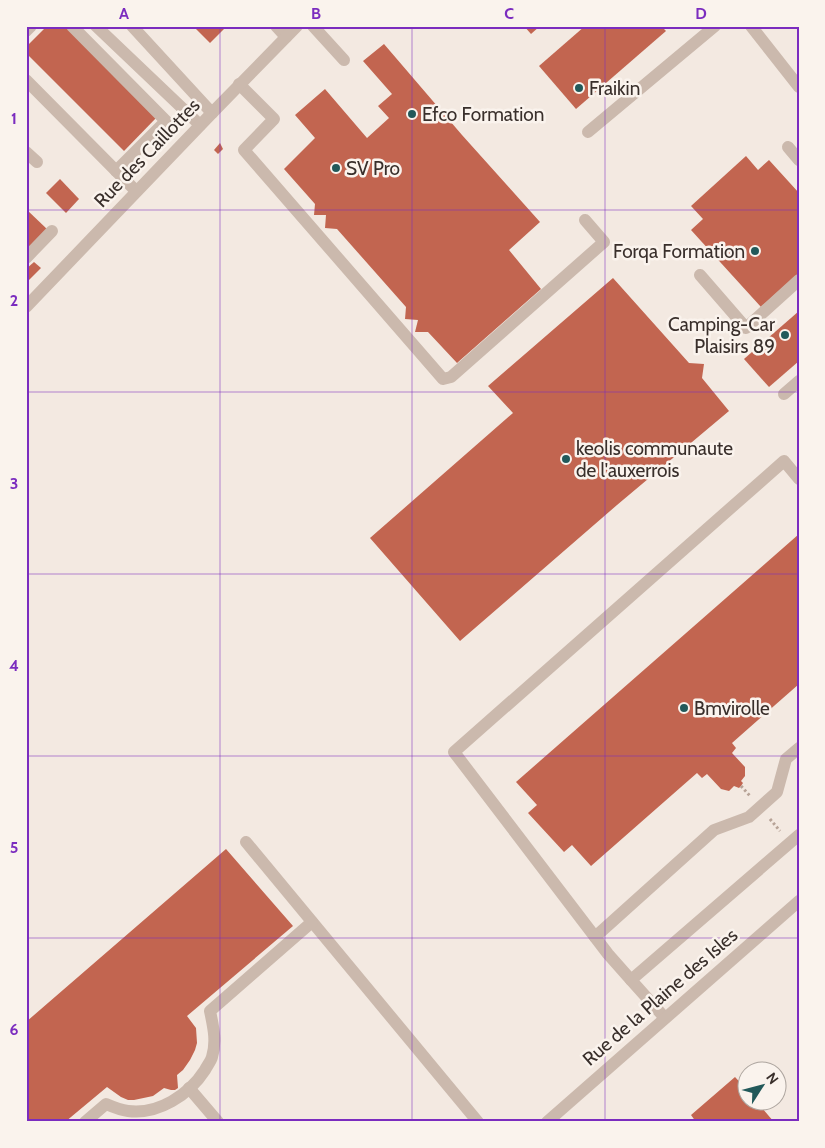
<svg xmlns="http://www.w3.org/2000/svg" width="825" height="1148" viewBox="0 0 825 1148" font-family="Cabin,sans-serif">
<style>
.building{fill:#c26550}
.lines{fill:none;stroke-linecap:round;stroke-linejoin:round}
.path{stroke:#b7a397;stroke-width:3;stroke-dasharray:2.5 2.5;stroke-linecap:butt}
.minor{stroke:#cbb9ad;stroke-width:12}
.grid{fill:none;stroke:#7b2cbf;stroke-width:1;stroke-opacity:0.55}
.poi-dot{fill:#22595a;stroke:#faf3ed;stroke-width:2}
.labels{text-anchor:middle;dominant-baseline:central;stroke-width:5;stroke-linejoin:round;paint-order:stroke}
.poi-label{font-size:19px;fill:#392f2b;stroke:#faf3ed;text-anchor:start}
.street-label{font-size:19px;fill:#392f2b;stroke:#faf3ed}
.neatline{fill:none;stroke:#7b2cbf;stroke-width:2}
.grid-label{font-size:16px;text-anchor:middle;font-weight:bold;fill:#7b2cbf}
</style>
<rect width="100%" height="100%" fill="#f3e9e1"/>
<g class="building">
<polygon points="47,26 66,26 157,117 124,151 26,53 26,47"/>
<polygon points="193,26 227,26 210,43"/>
<polygon points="524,26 540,26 531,34"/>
<polygon points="585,26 661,26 666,31 576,109 539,66"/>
<polygon points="384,44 462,135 540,222 509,250 541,289 457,363 428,332 415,332 418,320 405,319 406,307 337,229 325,228 326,215 314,215 315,204 284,169 315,138 295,115 325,89 367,138 389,118 378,106 392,94 363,61"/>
<polygon points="220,143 223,149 218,154 214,150"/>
<polygon points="746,156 758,170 769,160 799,193 799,273 761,307 691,230 703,219 691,206"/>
<polygon points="60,179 79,199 66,213 46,193"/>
<polygon points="26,209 48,230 26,252"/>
<polygon points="34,262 41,268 29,280 26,278 26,269"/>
<polygon points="613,278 689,363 704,364 702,378 729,411 617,505 460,641 370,538 513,413 488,386"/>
<polygon points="799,311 799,361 769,387 744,359"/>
<polygon points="799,534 799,684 732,743 736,748 732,753 745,767 745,776 741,781 743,783 741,786 739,788 734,786 729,791 721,789 707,774 702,778 697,773 591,866 572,845 564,852 528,813 537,805 516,782"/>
<polygon points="226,849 293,926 187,1016 196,1028 197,1043 195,1050 190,1060 183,1070 177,1075 178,1088 175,1090 171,1090 164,1088 153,1096 134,1100 128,1100 121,1097 107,1087 65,1122 26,1122 26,1022"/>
<polygon points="735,1077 748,1091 748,1100 755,1100 774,1122 696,1122 691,1115"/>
</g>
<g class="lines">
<g class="path">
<polyline points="741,786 751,797"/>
<polyline points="770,819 780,831"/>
</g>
<g class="minor">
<polyline points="72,26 166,121 116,171"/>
<polyline points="96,26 200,125"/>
<polyline points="132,26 212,113"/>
<polyline points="276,26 286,37"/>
<polyline points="313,26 344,60"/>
<polyline points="751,26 799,87"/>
<polyline points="26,31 31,26"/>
<polyline points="26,80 136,191"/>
<polyline points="239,84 274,119 244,150 443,379 451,377 604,242 585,220"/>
<polyline points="588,132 715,26"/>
<polyline points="788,147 799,160"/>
<polyline points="26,152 37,162"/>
<polyline points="26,258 52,231"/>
<polyline points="700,275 746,328 799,280"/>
<polyline points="26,307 212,113 297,26"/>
<polyline points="784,394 799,381"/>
<polyline points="246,842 478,1122"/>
<polyline points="595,937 714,830 749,817 777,792 786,759 799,748"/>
<polyline points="631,980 608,954 454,752 784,461 799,479"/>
<polyline points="665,1018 631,980 799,835"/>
<polyline points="189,1088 218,1122"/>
<path d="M85,1122L106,1104C113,1107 120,1110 128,1111C158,1115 189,1095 205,1070C207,1066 211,1061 212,1057C217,1041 213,1026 210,1011L312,922"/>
<polyline points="547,1122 799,901"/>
</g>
</g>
<path class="grid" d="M220,26V1122M412,26V1122M605,26V1122M26,210H799M26,392H799M26,574H799M26,756H799M26,938H799"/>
<g class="poi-dot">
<circle cx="579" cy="88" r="5"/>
<circle cx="412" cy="114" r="5"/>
<circle cx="336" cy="168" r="5"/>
<circle cx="755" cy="251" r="5"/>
<circle cx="785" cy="335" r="5"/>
<circle cx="566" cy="459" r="5"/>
<circle cx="684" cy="708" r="5"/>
</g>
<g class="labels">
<g class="poi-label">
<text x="589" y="88">Fraikin</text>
<text x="422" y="114">Efco Formation</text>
<text x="346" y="168">SV Pro</text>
<text x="745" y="251" text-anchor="end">Forqa Formation</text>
<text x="775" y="324" text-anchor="end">Camping-Car<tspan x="775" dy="22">Plaisirs 89</tspan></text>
<text x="576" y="448">keolis communaute<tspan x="576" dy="22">de l'auxerrois</tspan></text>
<text x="694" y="708">Bmvirolle</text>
</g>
<g class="street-label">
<text transform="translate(147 153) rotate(-46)">Rue des Caillottes</text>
<text transform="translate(660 997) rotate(-41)">Rue de la Plaine des Isles</text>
</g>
</g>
<rect width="825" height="1148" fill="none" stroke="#faf3ed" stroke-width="55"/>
<g transform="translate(762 1086) rotate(54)"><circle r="24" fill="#faf3ed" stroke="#ada59f"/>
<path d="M0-4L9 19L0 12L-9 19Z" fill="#22595a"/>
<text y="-8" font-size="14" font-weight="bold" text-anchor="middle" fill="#392f2b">N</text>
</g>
<rect x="28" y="28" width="770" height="1092" class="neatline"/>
<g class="grid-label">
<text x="124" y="19">A</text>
<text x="316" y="19">B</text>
<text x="509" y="19">C</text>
<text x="701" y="19">D</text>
<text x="14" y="124">1</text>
<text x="14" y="306">2</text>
<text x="14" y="489">3</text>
<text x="14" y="671">4</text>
<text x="14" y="853">5</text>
<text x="14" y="1035">6</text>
</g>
</svg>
